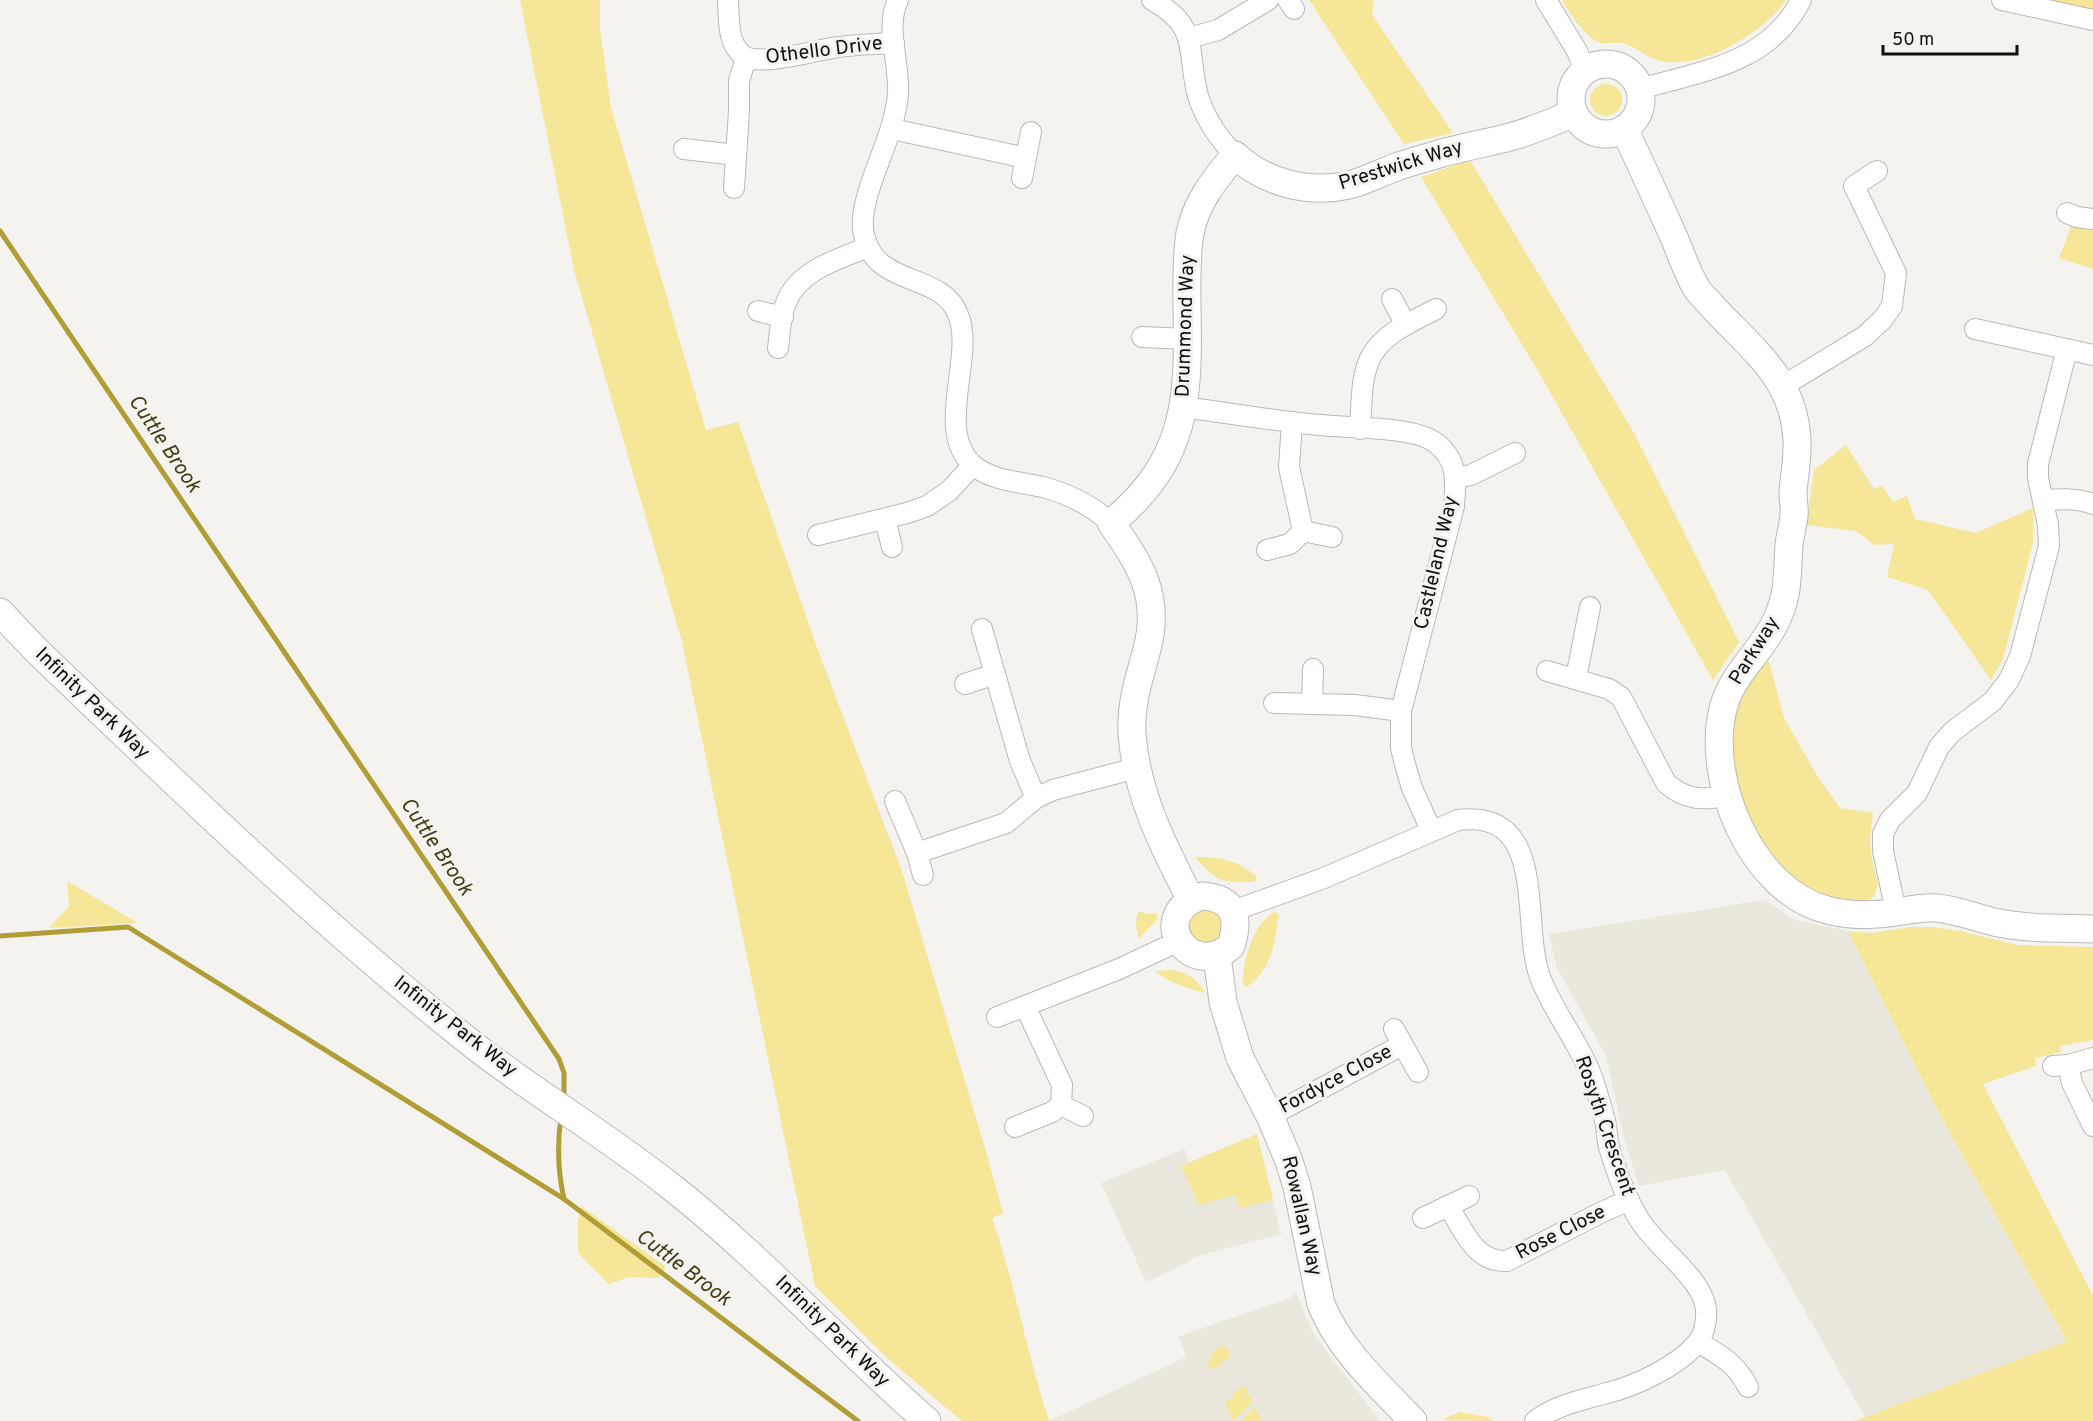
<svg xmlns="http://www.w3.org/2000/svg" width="2093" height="1421" viewBox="0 0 2093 1421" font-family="Overpass,sans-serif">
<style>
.built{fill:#eae8dc}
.green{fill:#f5e698}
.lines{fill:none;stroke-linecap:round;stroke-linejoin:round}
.stream{stroke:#b09d35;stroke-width:5}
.street-casing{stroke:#bab9b5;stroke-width:22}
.secondary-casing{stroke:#bab9b5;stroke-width:29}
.street{stroke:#fff;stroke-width:20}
.secondary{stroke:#fff;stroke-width:27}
.labels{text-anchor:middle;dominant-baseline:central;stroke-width:6;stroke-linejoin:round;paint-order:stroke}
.street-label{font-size:20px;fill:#10100e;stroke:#f4f3ef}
.water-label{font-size:21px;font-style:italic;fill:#433b10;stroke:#f4f3ef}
</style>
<rect width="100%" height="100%" fill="#f4f3ef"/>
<g class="built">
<polygon points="1765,900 1795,920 1848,931 1942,1119 2068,1341 1865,1417 1725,1170 1639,1186 1624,1138 1606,1056 1557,968 1549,934"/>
<polygon points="1257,1134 1281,1234 1191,1258 1191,1261 1146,1282 1101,1183 1184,1149 1189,1163"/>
<polygon points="1296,1293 1314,1335 1380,1421 1049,1421 1186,1357 1179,1336 1288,1299"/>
</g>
<g class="green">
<path d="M520,0H600V29L611,108L706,430L738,422L819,653L902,871L983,1141L1003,1213L992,1218C1015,1284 1027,1354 1049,1421H962L887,1358L815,1286L682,642L574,270Z"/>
<polygon points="1309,0 1374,0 1372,15 1453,133 1404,144"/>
<path d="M1562,0H1786C1762,34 1697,74 1654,59C1644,55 1636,47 1625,44C1617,41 1605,45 1598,42C1584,35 1570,14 1562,0Z"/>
<polygon points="2042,0 2093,0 2093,11"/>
<circle cx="1606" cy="100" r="16"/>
<polygon points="1470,160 1634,433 1739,642 1713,680 1538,371 1421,177"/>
<polygon points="2072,224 2093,231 2093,269 2059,258"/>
<polygon points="1846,445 1874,489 1882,486 1893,502 1907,496 1915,519 1976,533 2033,508 2033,543 2003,659 1991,680 1928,590 1887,577 1894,544 1875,545 1856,531 1806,525 1814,470"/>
<path d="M1769,661L1784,718L1819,779L1840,808L1873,813L1870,841L1872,860L1878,884L1874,896L1866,904C1855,902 1841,902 1830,898C1808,890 1785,874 1770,856C1757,840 1732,779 1731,759C1729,735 1735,712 1743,691C1748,679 1756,665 1769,661Z"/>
<path d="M1195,857C1220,857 1238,860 1257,877L1255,882C1223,882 1217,883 1195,857Z"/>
<polygon points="67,881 138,923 49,928 69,906"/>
<polygon points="1201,906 1224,916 1221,937 1210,944 1196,942 1188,932 1189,918"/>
<polygon points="1138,911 1147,914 1157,914 1157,920 1138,939 1136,922"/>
<path d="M1274,911L1279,915C1274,945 1272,968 1247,987L1243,984C1241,969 1251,937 1260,925C1264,920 1270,915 1274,911Z"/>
<polygon points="1909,927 1932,927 1960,931 2017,945 2093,947 2093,1040 2060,1046 2061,1052 2035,1058 2036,1066 1983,1084 2093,1296 2093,1421 1854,1421 2067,1341 1942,1119 1848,931 1872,933"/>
<path d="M1173,970C1189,973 1197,980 1206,993C1186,988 1171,984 1155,971Z"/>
<polygon points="1257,1134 1273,1200 1239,1208 1235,1195 1199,1205 1181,1166"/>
<polygon points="581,1206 666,1267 658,1278 629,1277 609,1284 578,1253 578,1222"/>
<path d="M1224,1346L1228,1349L1230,1357L1220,1362L1221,1365L1209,1370C1206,1360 1213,1348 1224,1346Z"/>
<polygon points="1245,1386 1253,1402 1233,1421 1225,1402 1234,1397 1233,1392"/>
<polygon points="1255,1406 1261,1421 1241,1421"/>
<polygon points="1460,1412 1487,1417 1494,1421 1441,1420"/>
</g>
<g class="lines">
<g class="stream">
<polyline points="0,231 559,1059 564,1073 564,1098"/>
<polyline points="0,936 128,927 564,1199"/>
<path d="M561,1117C557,1144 558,1172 564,1199L858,1421"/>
</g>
<defs>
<g id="street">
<path d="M728,0C729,18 727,45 744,56C761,67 818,49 839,47C857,44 876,44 894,43"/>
<path d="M898,0C885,28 899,60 898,90C898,97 897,105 895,112C889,147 856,202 864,235C877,290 943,270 959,317C974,359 934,432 974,466C993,481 1021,482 1043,487C1069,494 1092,506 1111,523"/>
<path d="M1152,0C1201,27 1186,51 1198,96C1205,118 1218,138 1235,155"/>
<polyline points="1288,0 1294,9"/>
<polyline points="1546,0 1577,51 1585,71"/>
<polyline points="2002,0 2093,20"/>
<polyline points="1189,38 1218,30 1268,0"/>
<path d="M1640,89C1701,71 1769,64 1801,0"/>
<polyline points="892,129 1026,158"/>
<polyline points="684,149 736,155"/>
<polyline points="1022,178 1031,132"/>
<polyline points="734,188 739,111 739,81 746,58"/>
<polyline points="2067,213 2077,217 2093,219"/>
<polyline points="1392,299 1406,325"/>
<polyline points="758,311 783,317"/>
<polyline points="1975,329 2093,355"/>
<polyline points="1142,337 1187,339"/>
<path d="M778,348C780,334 780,316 786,303C798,270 839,259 868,247"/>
<polyline points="1783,386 1865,336 1883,319 1892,306 1896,273 1854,186 1877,171"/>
<path d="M1183,407C1229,413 1274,421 1320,425C1348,428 1415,426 1436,443C1458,460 1456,481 1454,506L1401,711V748L1406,768L1412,788L1431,830"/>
<path d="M1360,429C1362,406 1360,375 1372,355C1385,332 1414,321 1436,309"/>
<polyline points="1456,478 1471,475 1515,453"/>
<path d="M2044,500C2061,499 2077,498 2093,504"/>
<polyline points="885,519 892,547"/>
<polyline points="1303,531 1332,537"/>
<polyline points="818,535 907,513 927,506 949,491 973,465"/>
<polyline points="1267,550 1290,544 1303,531 1289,467 1292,422"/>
<polyline points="982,629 1020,761 1036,798"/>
<path d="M1547,671L1609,689L1621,697L1666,783C1685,800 1704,801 1727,795"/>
<polyline points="1576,678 1590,607"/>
<polyline points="965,684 995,674"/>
<polyline points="1274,703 1355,705 1401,711"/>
<polyline points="1312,703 1313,669"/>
<polyline points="895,801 917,853 923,875"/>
<polyline points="917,853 1006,823 1036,798 1053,790 1136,768"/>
<path d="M1233,911L1324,878L1458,820C1550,809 1520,922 1540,977C1553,1012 1579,1042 1592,1077C1597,1091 1601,1106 1605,1121C1607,1129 1607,1139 1609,1147C1616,1171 1626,1198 1639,1219C1655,1246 1698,1275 1705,1304C1708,1316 1705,1334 1697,1343C1678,1366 1636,1386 1607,1393C1582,1400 1556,1405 1535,1421"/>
<polyline points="1896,912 1883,851 1883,834 1890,820 1917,793 1939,747 1952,732 1993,701 2009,680 2020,656 2049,546 2048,525 2038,478 2038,464 2067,349"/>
<polyline points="997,1017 1025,1006"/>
<polyline points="1394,1029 1418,1072"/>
<polyline points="2068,1065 2072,1083 2093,1126"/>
<polyline points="2053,1066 2068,1065 2093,1058"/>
<polyline points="1061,1105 1083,1116"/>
<polyline points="1270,1116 1402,1045"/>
<polyline points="1015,1127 1052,1112 1061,1105 1062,1085 1025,1006 1119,969 1179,941"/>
<polyline points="1448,1206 1469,1196"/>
<path d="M1423,1218L1448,1206C1464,1230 1474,1262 1507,1261L1600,1213L1629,1200"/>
<path d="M1698,1342C1721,1356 1735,1362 1748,1387"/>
</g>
<g id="secondary">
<circle cx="1606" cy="99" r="35"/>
<path d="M1624,129C1641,164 1657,200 1673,235C1680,251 1688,275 1697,289C1701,295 1707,300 1712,306C1751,349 1794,377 1797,440C1798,458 1794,476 1793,493C1793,501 1795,509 1794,516C1793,526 1790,535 1789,545C1787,573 1789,593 1777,619C1763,651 1731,674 1723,709C1705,780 1752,891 1827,910C1850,916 1873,916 1896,912C1910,910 1923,907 1937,908C1957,910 1974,917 1994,922C2025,929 2061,928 2093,929"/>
<path d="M0,612L36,650C179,787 320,924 476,1047C538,1095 607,1136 669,1185C761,1257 839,1344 927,1421"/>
<path d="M1202,896C1235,898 1240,918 1231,946C1190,982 1145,914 1202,896Z"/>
<path d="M1191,900C1164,848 1136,793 1132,733C1130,703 1140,677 1147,649C1161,596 1140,564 1111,523C1188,460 1189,398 1187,306C1187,281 1186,257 1190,233C1196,202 1215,179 1235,155C1265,183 1308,194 1349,185C1365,181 1380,173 1396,167C1410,162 1425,158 1439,154C1463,147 1487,143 1510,137C1532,131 1553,122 1574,113"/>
<path d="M1217,956L1223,1002L1240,1058L1270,1116L1289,1161L1297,1187L1321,1304C1340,1351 1379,1385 1413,1421"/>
</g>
</defs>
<use href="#street" class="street-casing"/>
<use href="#secondary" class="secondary-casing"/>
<use href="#street" class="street"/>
<use href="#secondary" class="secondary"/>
</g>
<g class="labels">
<g class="street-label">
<text transform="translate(824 51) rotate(-7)">Othello Drive</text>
<text transform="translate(1401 166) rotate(-17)">Prestwick Way</text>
<text transform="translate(1186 326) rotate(-88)">Drummond Way</text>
<text transform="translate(1437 563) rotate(-77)">Castleland Way</text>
<text transform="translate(1755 651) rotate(-58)">Parkway</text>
<text transform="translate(92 704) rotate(44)">Infinity Park Way</text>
<text transform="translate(455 1027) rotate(38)">Infinity Park Way</text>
<text transform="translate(1336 1080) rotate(-28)">Fordyce Close</text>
<text transform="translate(1604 1126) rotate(71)">Rosyth Crescent</text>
<text transform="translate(1301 1216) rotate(77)">Rowallan Way</text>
<text transform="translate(1561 1233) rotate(-27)">Rose Close</text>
<text transform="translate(832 1332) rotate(44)">Infinity Park Way</text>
</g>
<g class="water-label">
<text transform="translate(164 444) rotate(56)">Cuttle Brook</text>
<text transform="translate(436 847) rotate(56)">Cuttle Brook</text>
<text transform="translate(683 1268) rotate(37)">Cuttle Brook</text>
</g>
</g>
<path d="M1883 45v9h134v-9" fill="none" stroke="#10100e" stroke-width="3"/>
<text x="1892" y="45" font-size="18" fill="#10100e" stroke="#f4f3ef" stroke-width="4.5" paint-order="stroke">50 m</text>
</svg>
